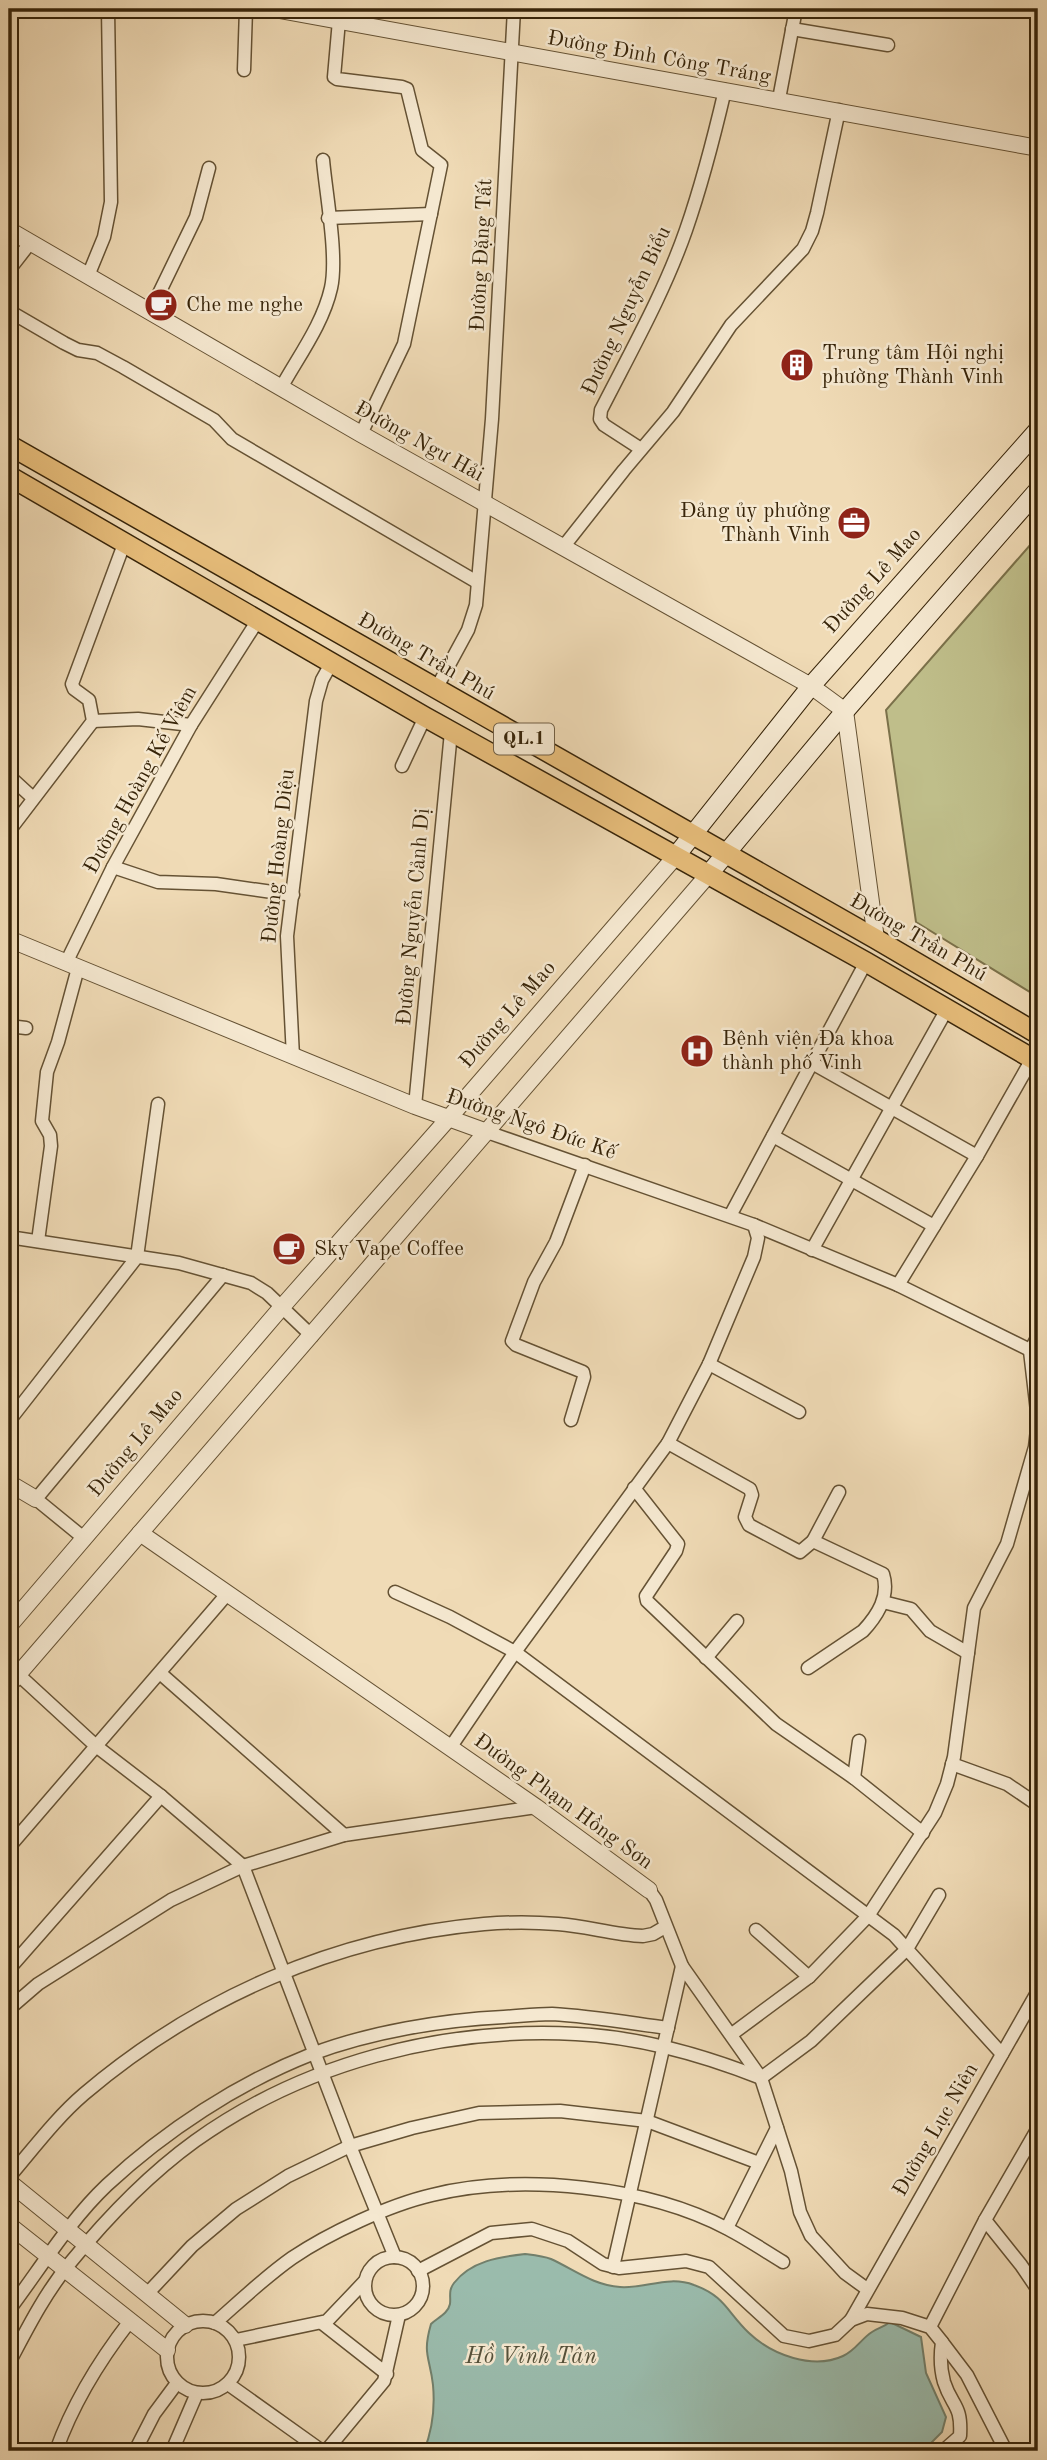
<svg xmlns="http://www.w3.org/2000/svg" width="1047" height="2460" viewBox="0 0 1047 2460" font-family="'Old Standard TT',serif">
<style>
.green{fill:#bfbe8a;stroke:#7b714a;stroke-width:2}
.water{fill:#9abbac;stroke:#727f6b;stroke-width:2}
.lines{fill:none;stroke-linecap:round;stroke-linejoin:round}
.minor-casing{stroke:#655234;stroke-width:15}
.tertiary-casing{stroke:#655234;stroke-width:18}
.secondary-casing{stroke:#372409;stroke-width:20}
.primary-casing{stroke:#372409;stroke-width:22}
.minor{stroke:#f5e8d0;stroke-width:12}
.tertiary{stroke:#f5e8d0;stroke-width:16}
.secondary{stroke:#f5e8d0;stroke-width:18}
.primary{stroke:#e8be7b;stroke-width:19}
.labels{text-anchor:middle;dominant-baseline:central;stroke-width:5;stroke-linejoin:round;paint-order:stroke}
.shield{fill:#f5e8d0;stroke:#705f45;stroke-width:2}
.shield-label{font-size:19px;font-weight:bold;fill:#372409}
.street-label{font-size:21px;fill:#372409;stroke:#f5e8d0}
.poi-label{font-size:21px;fill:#372409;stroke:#f5e8d0;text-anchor:start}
.water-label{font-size:23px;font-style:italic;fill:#55513a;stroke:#f5e8d0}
</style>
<rect width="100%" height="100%" fill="#f0dbb6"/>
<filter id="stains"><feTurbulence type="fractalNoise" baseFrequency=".00286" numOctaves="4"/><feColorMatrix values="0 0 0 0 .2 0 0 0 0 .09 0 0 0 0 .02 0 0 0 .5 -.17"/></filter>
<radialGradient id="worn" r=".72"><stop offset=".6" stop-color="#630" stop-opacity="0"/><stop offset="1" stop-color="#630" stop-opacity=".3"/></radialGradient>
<polygon class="green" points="1038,536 1038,997 916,922 886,710"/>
<path class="water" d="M525,2254C533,2255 543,2256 551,2259C575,2270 593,2285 620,2287C645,2289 668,2275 694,2285C725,2296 727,2312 749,2333C772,2355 813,2370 843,2356C856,2350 861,2339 872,2332C878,2328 884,2327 890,2322L921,2337L926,2373L946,2417L942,2432L931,2443L866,2451H424C432,2431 435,2407 433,2385C430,2357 422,2355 431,2324C437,2318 448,2314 450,2304C451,2296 448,2291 454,2283C471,2261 499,2257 525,2254Z"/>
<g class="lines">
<defs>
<g id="minor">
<polyline points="340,9 334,77 337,79 402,87 407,89 422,150 441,165 404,344 361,434"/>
<polyline points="1020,9 1038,13"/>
<polyline points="792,29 888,45"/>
<polyline points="244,70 246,9"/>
<polyline points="779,99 796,9"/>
<polyline points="328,218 431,214"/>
<polyline points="9,270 30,243"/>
<polyline points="88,276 104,237 111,202 108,9"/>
<polyline points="9,311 64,343 78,350 97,353 123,367 214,420 232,439 477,582"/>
<polyline points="150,312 196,217 209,168"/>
<path d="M281,388C298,357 323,324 331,288C338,257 326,194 323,160"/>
<path d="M641,449L604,425L600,419L601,410C631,351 664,293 686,230C702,184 714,137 725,90"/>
<polyline points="564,546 624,470 673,412 731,325 803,249 812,231 817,213 839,110"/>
<polyline points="436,689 468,630 476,605 492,419 514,9"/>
<polyline points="93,721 138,719 191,725"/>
<polyline points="402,766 425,717"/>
<polyline points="9,776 33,798"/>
<polyline points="9,831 93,721 89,700 74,689 72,684 124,544"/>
<polyline points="113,867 158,882 216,884 293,895"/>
<polyline points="66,963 113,867 191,725 258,620"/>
<polyline points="9,1026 26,1028"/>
<polyline points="293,1057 287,936 316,701 322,680 332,662"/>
<polyline points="812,1063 977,1156"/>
<polyline points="415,1106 451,732"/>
<polyline points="487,1132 754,1225 898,1285 1038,1354"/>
<polyline points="773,1136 934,1226"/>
<polyline points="730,1216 866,962"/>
<polyline points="9,1237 179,1263 251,1283 267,1293 312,1336"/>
<polyline points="38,1241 51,1146 50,1135 42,1121 47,1072 58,1042 78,968"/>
<polyline points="812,1250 947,1009"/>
<polyline points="898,1285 977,1156 1032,1059"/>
<polyline points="1038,1336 1030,1351 1038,1420"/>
<polyline points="709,1364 799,1412"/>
<polyline points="571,1420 584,1377 583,1372 516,1345 512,1341 534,1282 556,1242 585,1165"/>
<polyline points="9,1421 137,1257 158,1104"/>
<path d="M668,1443L750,1489L752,1495L745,1517L749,1525L800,1552L813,1541L883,1574C890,1596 878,1615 863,1631L808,1668"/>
<polyline points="634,1488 678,1544 676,1551 646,1596 647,1601 776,1724 854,1778 923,1833"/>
<polyline points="85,1539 36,1499 223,1275"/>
<polyline points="813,1541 839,1492"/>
<polyline points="395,1592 450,1617 515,1652 882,1926 894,1935 1002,2054"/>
<polyline points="883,1602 911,1609 930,1631 968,1653"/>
<polyline points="706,1658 737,1621"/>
<polyline points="9,1666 96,1746 161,1796 243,1866 350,2146 395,2257"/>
<polyline points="160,1673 344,1835"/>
<polyline points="450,1748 515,1652 668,1443 709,1364 754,1257 758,1238 754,1225"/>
<polyline points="952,1764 1007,1784 1038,1805"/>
<polyline points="854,1778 859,1741"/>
<polyline points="9,1847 228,1593"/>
<polyline points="649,1890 656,1900 682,1966 761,2078 791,2171 800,2212 811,2236 845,2273 867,2289"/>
<polyline points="756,1930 809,1977"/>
<polyline points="9,1969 161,1796"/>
<polyline points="9,2009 38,1984 171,1900 243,1866 344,1835 536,1807"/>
<polyline points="732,2034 809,1977 868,1916 935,1813 947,1784 954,1757 974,1608 1007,1544 1035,1447 1038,1421"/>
<path d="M9,2177C33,2149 56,2118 84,2094C197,1998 336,1937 484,1924C508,1922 535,1922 558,1924C587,1926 614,1935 643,1936L653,1934L665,1927"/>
<polyline points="985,2220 1021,2265 1038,2290"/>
<polyline points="727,2228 777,2128"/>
<circle cx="394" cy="2286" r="29"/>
<polyline points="613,2267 682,1966"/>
<path d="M418,2271L491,2233L532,2229L568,2241L603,2264L619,2268L686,2261L709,2267L784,2336L809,2341L835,2335L851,2320L867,2314L902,2318L930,2327L942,2342C940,2356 940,2368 944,2382C952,2407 962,2404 960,2436L943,2451"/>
<polyline points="147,2294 192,2246 236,2209 288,2176 350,2146 412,2128 479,2113 560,2111 647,2121 759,2163"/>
<path d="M9,2310C40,2269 69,2221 107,2185C165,2131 238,2083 312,2054C370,2032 442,2020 504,2017C520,2016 536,2014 552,2014C590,2016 630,2023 668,2028"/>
<polyline points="851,2320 1038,1991"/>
<circle cx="203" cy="2357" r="36"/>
<path d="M215,2323C240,2301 265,2277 292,2258C329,2233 389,2205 432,2195C521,2173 647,2186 728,2229C747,2239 765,2251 783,2262"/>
<polyline points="322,2323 387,2374"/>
<polyline points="930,2327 985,2220 1038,2128"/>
<polyline points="236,2340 327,2321 365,2281"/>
<polyline points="942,2342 967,2375 1006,2451"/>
<path d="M9,2363C27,2329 45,2293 70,2263C106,2219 148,2175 195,2141C304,2063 442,2027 576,2034C638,2037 703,2055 761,2078L811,2041L907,1949L939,1895"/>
<polyline points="228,2384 322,2451"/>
<path d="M56,2451C73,2403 99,2361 130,2321"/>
<polyline points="135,2451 154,2414 177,2383"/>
<polyline points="172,2451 197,2393"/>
<polyline points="326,2451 384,2381 399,2315"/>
</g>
<g id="tertiary">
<path d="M274,9C528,57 784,100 1038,148"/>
<polyline points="9,230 361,434 811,686 845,711 876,939"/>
<polyline points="9,939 415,1106 487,1132"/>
<polyline points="9,1483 36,1499"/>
<polyline points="140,1533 536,1807 649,1890"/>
<polyline points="9,1626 281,1308 448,1119 675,857"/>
<polyline points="9,1685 708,875"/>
<polyline points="9,2182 185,2325"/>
<polyline points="9,2225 167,2350"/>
</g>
<g id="secondary">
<polyline points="675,857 811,686 1038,430"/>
<polyline points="708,875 845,711 1038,490"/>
</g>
<g id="primary">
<polyline points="9,445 876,939 1038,1034"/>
<polyline points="9,476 425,717 866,962 1038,1062"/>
</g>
</defs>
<use href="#minor" class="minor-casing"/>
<use href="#tertiary" class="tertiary-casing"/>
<use href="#secondary" class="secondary-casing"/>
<use href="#primary" class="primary-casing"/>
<use href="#minor" class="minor"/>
<use href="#tertiary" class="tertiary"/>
<use href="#secondary" class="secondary"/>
<use href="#primary" class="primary"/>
</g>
<defs>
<symbol id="cafe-disc" viewBox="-11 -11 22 22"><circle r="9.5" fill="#8f2418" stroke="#f5e8d0"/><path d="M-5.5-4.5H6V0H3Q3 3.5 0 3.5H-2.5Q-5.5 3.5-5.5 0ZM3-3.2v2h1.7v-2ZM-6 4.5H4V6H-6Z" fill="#fff"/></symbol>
<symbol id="building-disc" viewBox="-11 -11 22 22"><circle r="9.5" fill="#8f2418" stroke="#f5e8d0"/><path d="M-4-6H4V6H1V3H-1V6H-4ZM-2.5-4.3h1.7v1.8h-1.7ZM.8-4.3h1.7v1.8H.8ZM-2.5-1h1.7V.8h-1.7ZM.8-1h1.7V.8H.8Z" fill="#fff"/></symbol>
<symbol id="office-disc" viewBox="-11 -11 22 22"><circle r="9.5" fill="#8f2418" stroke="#f5e8d0"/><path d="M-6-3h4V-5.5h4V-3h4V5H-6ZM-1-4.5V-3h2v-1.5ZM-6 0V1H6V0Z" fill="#fff"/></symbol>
<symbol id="hospital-disc" viewBox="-11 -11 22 22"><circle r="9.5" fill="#8f2418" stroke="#f5e8d0"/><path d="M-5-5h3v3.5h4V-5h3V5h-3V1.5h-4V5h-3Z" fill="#fff"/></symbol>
</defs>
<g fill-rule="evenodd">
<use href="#cafe-disc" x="142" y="286" width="38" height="38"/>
<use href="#building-disc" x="778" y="346" width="38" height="38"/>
<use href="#office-disc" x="835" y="504" width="38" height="38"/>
<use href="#hospital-disc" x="678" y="1032" width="38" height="38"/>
<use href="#cafe-disc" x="270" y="1230" width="38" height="38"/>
</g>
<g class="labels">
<rect class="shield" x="494" y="723.5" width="60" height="31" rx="5"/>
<g class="shield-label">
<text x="524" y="739">QL.1</text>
</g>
<g class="street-label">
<text transform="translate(659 58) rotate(10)">Đường Đinh Công Tráng</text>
<text transform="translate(482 255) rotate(-87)">Đường Đặng Tất</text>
<text transform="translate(627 311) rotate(-65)">Đường Nguyễn Biểu</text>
<text transform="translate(419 442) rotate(29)">Đường Ngư Hải</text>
<text transform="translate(873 581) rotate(-48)">Đường Lê Mao</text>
<text transform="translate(426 657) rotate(30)">Đường Trần Phú</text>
<text transform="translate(141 780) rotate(-61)">Đường Hoàng Kế Viêm</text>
<text transform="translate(279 856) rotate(-84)">Đường Hoàng Diệu</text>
<text transform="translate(414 917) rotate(-85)">Đường Nguyễn Cảnh Dị</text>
<text transform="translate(918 938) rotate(30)">Đường Trần Phú</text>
<text transform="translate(508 1015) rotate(-49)">Đường Lê Mao</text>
<text transform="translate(531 1125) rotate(19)">Đường Ngô Đức Kế</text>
<text transform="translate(136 1443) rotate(-50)">Đường Lê Mao</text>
<text transform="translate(563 1802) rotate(36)">Đường Phạm Hồng Sơn</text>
<text transform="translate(936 2130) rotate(-60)">Đường Lục Niên</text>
</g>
<g class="poi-label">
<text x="186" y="305">Che me nghe</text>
<text x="822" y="353">Trung tâm Hội nghị<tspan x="822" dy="24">phường Thành Vinh</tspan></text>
<text x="830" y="511" text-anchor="end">Đảng ủy phường<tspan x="830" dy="24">Thành Vinh</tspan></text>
<text x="722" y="1039">Bệnh viện Đa khoa<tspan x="722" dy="24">thành phố Vinh</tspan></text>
<text x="314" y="1249">Sky Vape Coffee</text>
</g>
<g class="water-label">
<text x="531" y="2356">Hồ Vinh Tân</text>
</g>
</g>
<rect width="1047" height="2460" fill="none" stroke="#f0dbb6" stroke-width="35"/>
<rect x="10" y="10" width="1026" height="2439" fill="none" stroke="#372409" stroke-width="3.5"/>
<rect x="18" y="18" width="1012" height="2425" fill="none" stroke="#372409" stroke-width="2"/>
<rect width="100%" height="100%" filter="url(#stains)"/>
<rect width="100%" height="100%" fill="url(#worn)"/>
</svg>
